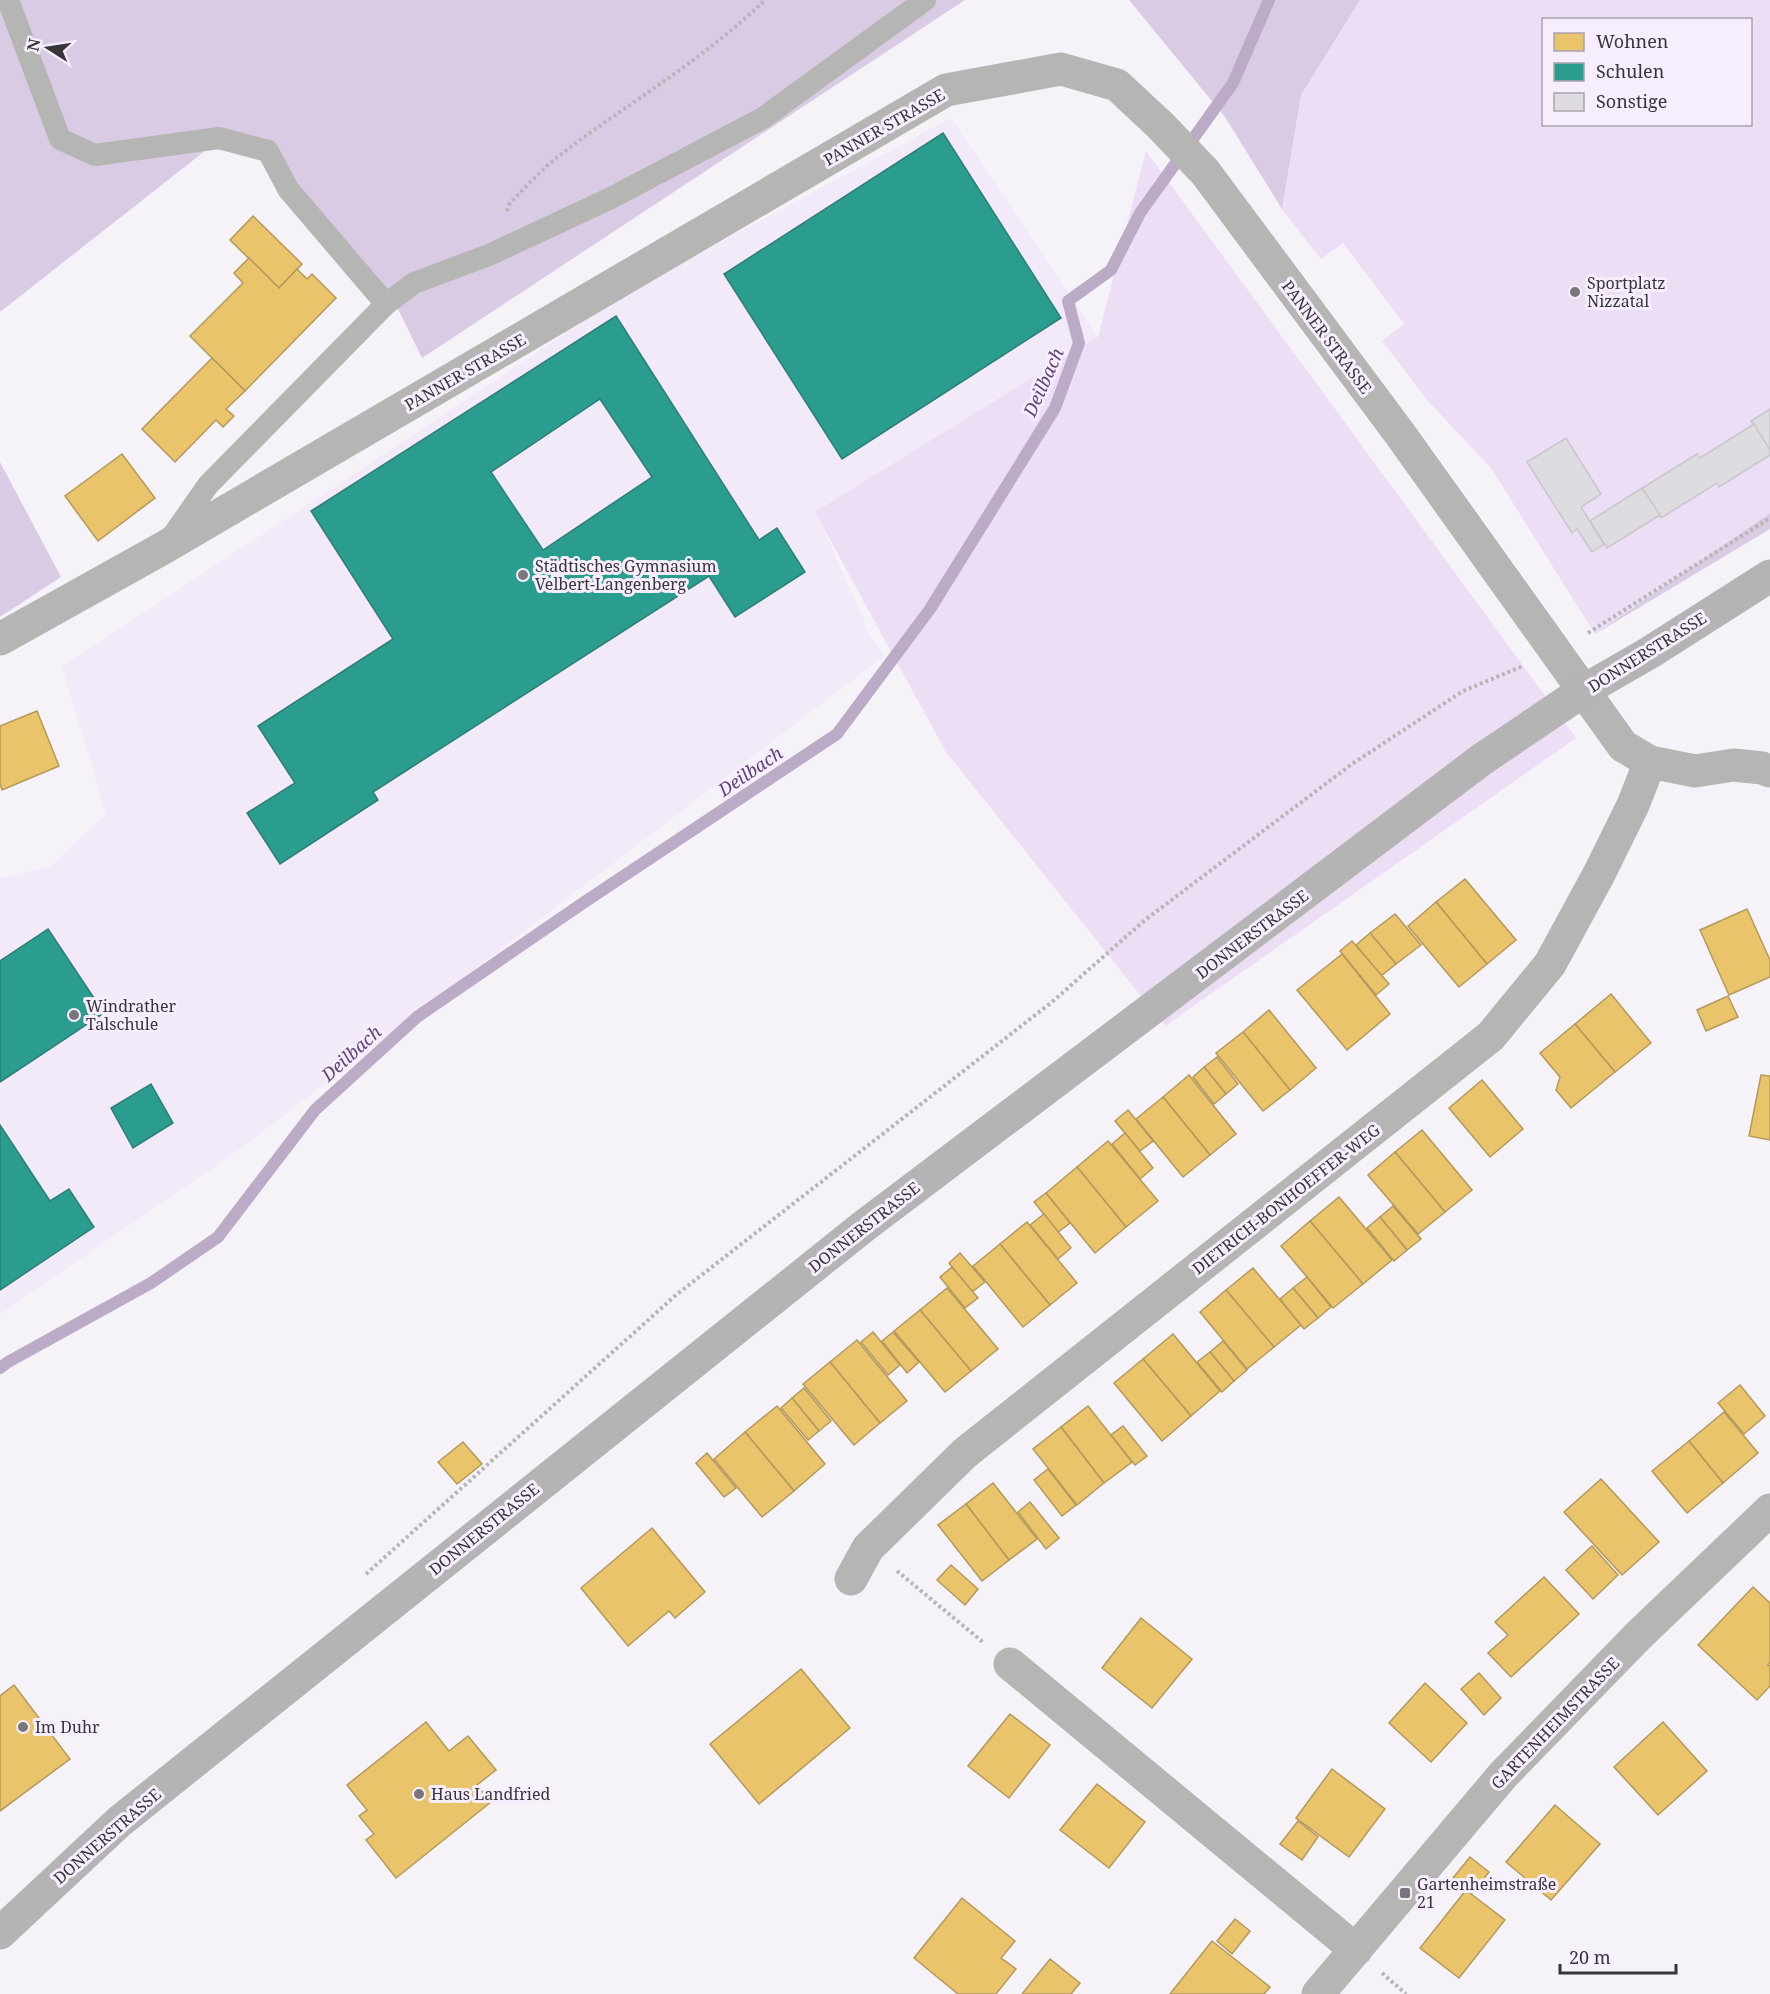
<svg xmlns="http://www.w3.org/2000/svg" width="1770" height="1994" viewBox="0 0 1770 1994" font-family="'Noto Serif',serif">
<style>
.built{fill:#f2eaf8}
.green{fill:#ecdef5;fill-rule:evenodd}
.forest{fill:#dacbe4}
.homes{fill:#e9c46a;stroke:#b4995c;stroke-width:1.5}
.schools{fill:#2a9d8f;stroke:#2e7e76;stroke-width:1.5;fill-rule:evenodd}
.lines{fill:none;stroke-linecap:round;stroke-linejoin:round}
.stream{stroke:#bcabc7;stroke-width:12}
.building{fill:#dedbe1;stroke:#c9c6cb;stroke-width:1.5}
.path{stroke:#b7b6b7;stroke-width:4;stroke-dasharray:3 3;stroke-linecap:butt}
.service{stroke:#b5b5b4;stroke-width:22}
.minor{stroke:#b5b5b4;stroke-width:33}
.secondary{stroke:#b5b4b4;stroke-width:33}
.poi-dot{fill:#7a767c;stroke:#f6eefc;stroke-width:2}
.labels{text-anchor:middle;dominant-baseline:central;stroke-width:6;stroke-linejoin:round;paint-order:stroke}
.street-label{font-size:16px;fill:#38343a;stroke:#f6eefc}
.poi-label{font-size:16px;fill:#38343a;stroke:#f6eefc;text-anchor:start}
.water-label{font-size:18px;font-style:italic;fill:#644377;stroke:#f6eefc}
</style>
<rect width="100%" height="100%" fill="#f5f2f8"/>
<polygon class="built" points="951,118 1098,337 816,512 871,637 884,656 237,1151 0,1314 0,878 51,866 106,814 62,667 630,291"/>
<g class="green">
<path d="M1360,0H1770V513L1595,634L1491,468L1428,401L1382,341L1404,324L1343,243L1321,259L1282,209L1301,95ZM1544,20H1750V124H1544Z"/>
<polygon points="1146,151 1576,738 1165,1026 946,752 815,512 1098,337"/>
</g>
<g class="forest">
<polygon points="0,0 965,0 422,358 399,311 269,148 224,136 0,312"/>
<polygon points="1129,0 1360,0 1301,95 1282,209 1225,117"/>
<polygon points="0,462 61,577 0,617"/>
<polygon points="1770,513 1770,529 1595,634"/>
</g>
<g class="homes">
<polygon points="253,216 302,264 279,288 230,240"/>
<polygon points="249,258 279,288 297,269 307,279 312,274 336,298 245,391 190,336 243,283 234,273"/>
<polygon points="212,358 245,391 226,409 234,416 223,427 216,420 175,462 142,429"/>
<polygon points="122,454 155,498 98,541 65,496"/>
<polygon points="37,711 59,766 2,790 0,784 0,726"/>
<polygon points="1465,879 1516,940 1487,964 1436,902"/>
<polygon points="1436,902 1487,964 1459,987 1408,926"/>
<polygon points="1747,909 1770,960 1770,977 1729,995 1700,930"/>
<polygon points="1395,914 1421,945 1396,964 1370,933"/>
<polygon points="1370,933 1396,964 1381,976 1356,945"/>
<polygon points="1352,941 1389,984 1376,995 1340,951"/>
<polygon points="1342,954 1390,1014 1347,1050 1297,990"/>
<polygon points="1611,994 1651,1043 1615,1072 1575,1024"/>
<polygon points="1728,996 1738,1017 1706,1031 1697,1010"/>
<polygon points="1269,1010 1316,1068 1290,1090 1243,1032"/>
<polygon points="1575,1024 1615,1072 1571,1108 1556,1090 1560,1077 1540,1053"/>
<polygon points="1243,1032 1290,1090 1263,1111 1216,1053"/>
<polygon points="1217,1057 1238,1084 1226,1094 1204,1067"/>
<polygon points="1204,1067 1226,1094 1214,1104 1193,1077"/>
<polygon points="1189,1075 1236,1134 1210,1155 1163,1097"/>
<polygon points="1761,1075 1770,1076 1770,1140 1749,1136"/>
<polygon points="1482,1080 1523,1129 1490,1157 1449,1108"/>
<polygon points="1163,1097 1210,1155 1183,1177 1136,1119"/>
<polygon points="1128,1110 1153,1141 1140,1151 1115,1121"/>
<polygon points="1422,1130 1472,1190 1445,1212 1395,1152"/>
<polygon points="1125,1133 1153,1168 1140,1179 1112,1144"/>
<polygon points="1108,1141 1158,1201 1126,1227 1077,1167"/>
<polygon points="1395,1152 1445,1212 1418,1234 1368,1175"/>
<polygon points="1077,1167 1126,1227 1095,1253 1046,1193"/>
<polygon points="1046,1193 1070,1223 1058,1232 1034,1202"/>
<polygon points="1339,1197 1392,1260 1363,1284 1310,1221"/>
<polygon points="1393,1206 1421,1239 1407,1250 1380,1217"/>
<polygon points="1044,1214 1071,1248 1058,1259 1030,1225"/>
<polygon points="1380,1217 1407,1250 1394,1261 1367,1228"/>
<polygon points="1310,1221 1363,1284 1333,1308 1281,1246"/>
<polygon points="1027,1222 1077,1283 1050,1305 1000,1244"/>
<polygon points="1000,1244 1050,1305 1023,1327 973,1266"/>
<polygon points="960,1253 985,1282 972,1292 949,1263"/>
<polygon points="952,1267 978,1298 965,1308 940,1277"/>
<polygon points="1253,1268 1301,1325 1274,1347 1226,1290"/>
<polygon points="1307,1277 1331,1307 1318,1318 1293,1288"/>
<polygon points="947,1288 998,1349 971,1371 920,1310"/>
<polygon points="1293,1288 1318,1318 1304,1329 1280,1299"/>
<polygon points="1226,1290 1274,1347 1247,1369 1200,1312"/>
<polygon points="920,1310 971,1371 945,1392 894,1331"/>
<polygon points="873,1332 900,1365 888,1375 861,1342"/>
<polygon points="893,1332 919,1362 907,1373 882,1341"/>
<polygon points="1173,1334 1220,1391 1191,1416 1143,1359"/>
<polygon points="857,1340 907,1401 880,1423 830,1362"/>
<polygon points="1223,1341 1247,1370 1234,1381 1210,1352"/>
<polygon points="1210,1352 1234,1381 1222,1392 1197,1362"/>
<polygon points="1143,1359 1191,1416 1162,1441 1114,1383"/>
<polygon points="830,1362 880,1423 854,1445 803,1384"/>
<polygon points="1740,1385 1765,1416 1744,1434 1718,1403"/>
<polygon points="804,1388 831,1421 819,1431 792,1398"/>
<polygon points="792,1398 819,1431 808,1440 781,1408"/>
<polygon points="777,1406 825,1464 794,1491 745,1432"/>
<polygon points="1088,1406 1132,1462 1104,1483 1061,1427"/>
<polygon points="1724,1412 1758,1453 1723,1483 1689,1441"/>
<polygon points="1123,1426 1147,1456 1135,1465 1111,1435"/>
<polygon points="1061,1427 1104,1483 1077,1505 1033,1449"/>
<polygon points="745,1432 794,1491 762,1517 714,1459"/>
<polygon points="1689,1441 1723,1483 1687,1513 1652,1471"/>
<polygon points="463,1442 482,1464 457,1484 438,1462"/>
<polygon points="707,1453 736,1488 724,1497 696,1463"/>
<polygon points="1048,1469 1076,1505 1062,1516 1034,1480"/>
<polygon points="1601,1479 1659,1542 1622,1575 1564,1512"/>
<polygon points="993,1483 1037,1539 1009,1560 966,1504"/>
<polygon points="1030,1502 1059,1538 1046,1549 1018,1512"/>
<polygon points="966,1504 1009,1560 982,1581 938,1525"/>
<polygon points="652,1528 705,1592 675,1618 669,1611 628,1646 581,1588"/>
<polygon points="1592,1546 1618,1575 1593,1599 1566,1570"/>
<polygon points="951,1565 978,1589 965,1605 937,1580"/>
<polygon points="1544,1577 1579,1614 1511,1677 1488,1653 1508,1635 1495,1622"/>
<polygon points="1753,1587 1770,1603 1770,1662 1768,1665 1770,1666 1770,1686 1757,1700 1698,1645"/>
<polygon points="1141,1618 1192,1659 1152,1708 1102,1668"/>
<polygon points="801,1669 850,1728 759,1804 710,1744"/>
<polygon points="1479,1673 1501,1698 1484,1715 1461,1689"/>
<polygon points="1425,1683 1467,1723 1431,1762 1389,1723"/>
<polygon points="14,1685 70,1759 0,1811 0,1696"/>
<polygon points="1010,1714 1050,1745 1009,1798 968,1766"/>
<polygon points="426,1722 449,1751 468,1736 496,1770 477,1785 491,1802 396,1878 366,1840 374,1834 359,1816 367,1810 347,1785"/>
<polygon points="1663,1722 1707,1771 1658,1815 1614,1767"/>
<polygon points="1332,1769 1385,1809 1349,1857 1296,1818"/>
<polygon points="1097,1784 1145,1822 1109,1868 1060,1830"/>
<polygon points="1555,1805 1600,1844 1551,1900 1506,1862"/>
<polygon points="1298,1821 1318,1837 1302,1860 1280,1844"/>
<polygon points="1470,1857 1489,1872 1472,1893 1453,1878"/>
<polygon points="1466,1890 1505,1920 1459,1978 1420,1948"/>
<polygon points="962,1898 1015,1941 1001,1958 1016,1969 996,1994 958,1994 914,1958"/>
<polygon points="1235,1919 1250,1931 1232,1954 1217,1941"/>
<polygon points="1212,1941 1270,1987 1264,1994 1170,1994"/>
<polygon points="1050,1959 1080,1983 1071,1994 1022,1994"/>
</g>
<g class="schools">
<polygon points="943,133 1061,318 842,459 724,274"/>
<path d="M616,316L759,540L777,528L805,572L735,617L709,576L373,792L378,800L280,864L247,813L295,783L258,726L393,639L311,511ZM600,399L652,477L543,550L491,472Z"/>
<polygon points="48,929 104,1013 0,1082 0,961"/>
<polygon points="151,1084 173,1123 133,1148 111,1108"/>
<polygon points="0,1125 50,1201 69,1189 94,1227 0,1290"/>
</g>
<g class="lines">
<polyline class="stream" points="0,1368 8,1362 151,1283 218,1237 315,1110 417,1017 583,903 837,734 930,609 1055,408 1079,343 1068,301 1111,270 1140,213 1233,83 1269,0"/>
</g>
<g class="building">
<polygon points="1770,409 1770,450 1751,421"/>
<polygon points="1754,424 1770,450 1770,455 1719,487 1717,483 1661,518 1642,488 1697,454 1700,458"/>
<polygon points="1566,438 1601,494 1581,507 1604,544 1592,552 1577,529 1572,533 1527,462"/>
<polygon points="1642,488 1660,515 1607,548 1590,521"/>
</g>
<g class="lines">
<g class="path">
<path d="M507,211L510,203C525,188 540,171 556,158C625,105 702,61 765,0"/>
<polyline points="1588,633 1770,518"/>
<polyline points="897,1571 984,1643"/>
<polyline points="366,1574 676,1295 1052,1002 1145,920 1352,764 1463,691 1523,666"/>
<polyline points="1382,1973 1406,1994"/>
</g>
<g class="service">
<polyline points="8,0 60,139 95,155 219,138 268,151 288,189 386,304"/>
<polyline points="171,538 208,485 386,304 414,283 489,255 611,198 763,118 925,0"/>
</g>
<g class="minor">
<polyline points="0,639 165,547 946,90 1061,69 1117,85 1160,125 1205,172 1400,434 1623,746 1650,762 1695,771 1734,765 1762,768 1770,771"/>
<polyline points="851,1579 868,1548 965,1453 1491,1036 1550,964 1599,874 1633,805 1650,762"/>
<polyline points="1010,1664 1356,1950"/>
<polyline points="1318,1994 1503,1775 1638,1636 1770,1510"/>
</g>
<polyline class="secondary" points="0,1933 120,1821 864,1226 1481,760 1583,691 1649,653 1770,576"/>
</g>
<g class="poi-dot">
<circle cx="1575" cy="292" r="6"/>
<circle cx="523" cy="575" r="6"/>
<circle cx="74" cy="1015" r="6"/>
<circle cx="23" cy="1727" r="6"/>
<circle cx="419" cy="1794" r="6"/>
<rect x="1399" y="1887" width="12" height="12" rx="3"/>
</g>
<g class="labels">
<g class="street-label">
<text transform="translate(884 127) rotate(-30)">PANNER STRASSE</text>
<text transform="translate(1327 337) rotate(53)">PANNER STRASSE</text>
<text transform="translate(465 372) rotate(-30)">PANNER STRASSE</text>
<text transform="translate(1647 652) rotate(-32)">DONNERSTRASSE</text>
<text transform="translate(1252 934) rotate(-37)">DONNERSTRASSE</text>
<text transform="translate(1286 1199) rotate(-38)">DIETRICH-BONHOEFFER-WEG</text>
<text transform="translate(864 1227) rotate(-38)">DONNERSTRASSE</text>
<text transform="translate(484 1529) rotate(-39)">DONNERSTRASSE</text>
<text transform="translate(1555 1723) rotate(-46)">GARTENHEIMSTRASSE</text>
<text transform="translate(107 1836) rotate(-41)">DONNERSTRASSE</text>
</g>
<g class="poi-label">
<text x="1587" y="283">Sportplatz<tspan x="1587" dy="18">Nizzatal</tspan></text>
<text x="535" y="566">Städtisches Gymnasium<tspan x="535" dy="18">Velbert-Langenberg</tspan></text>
<text x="86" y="1006">Windrather<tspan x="86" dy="18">Talschule</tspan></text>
<text x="35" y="1727">Im Duhr</text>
<text x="431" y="1794">Haus Landfried</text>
<text x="1417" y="1884">Gartenheimstraße<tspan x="1417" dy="18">21</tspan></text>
</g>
<g class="water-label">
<text transform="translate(1043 382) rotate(-66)">Deilbach</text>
<text transform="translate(750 771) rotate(-34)">Deilbach</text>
<text transform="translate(351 1053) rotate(-42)">Deilbach</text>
</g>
</g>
<rect x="1542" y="18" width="210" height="108" fill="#f6eefc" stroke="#aaa4ae" stroke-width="1.5"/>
<rect x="1554" y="33" width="30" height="18" fill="#e9c46a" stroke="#aaa4ae" stroke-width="1.5"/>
<text x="1596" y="48" font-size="18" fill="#38343a">Wohnen</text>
<rect x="1554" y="63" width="30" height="18" fill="#2a9d8f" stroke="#aaa4ae" stroke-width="1.5"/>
<text x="1596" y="78" font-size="18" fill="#38343a">Schulen</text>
<rect x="1554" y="93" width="30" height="18" fill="#dedbe1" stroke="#aaa4ae" stroke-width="1.5"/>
<text x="1596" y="108" font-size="18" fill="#38343a">Sonstige</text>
<g transform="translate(48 48) rotate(282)" stroke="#f6eefc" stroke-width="4.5" paint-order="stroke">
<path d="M0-4.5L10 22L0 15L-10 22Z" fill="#38343a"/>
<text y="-9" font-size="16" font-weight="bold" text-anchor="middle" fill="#38343a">N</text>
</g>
<path d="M1560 1964v9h116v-9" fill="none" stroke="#38343a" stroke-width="3"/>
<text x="1569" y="1964" font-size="18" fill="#38343a" stroke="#f6eefc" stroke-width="4.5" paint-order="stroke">20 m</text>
</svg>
